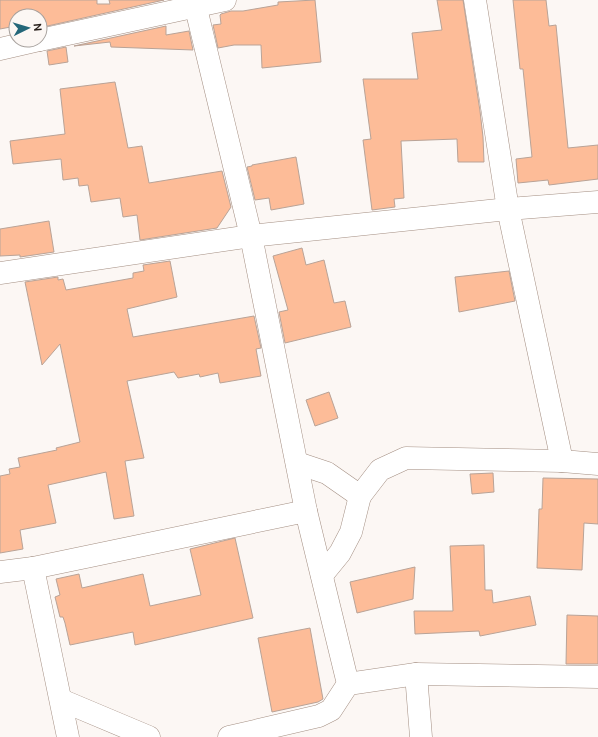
<svg xmlns="http://www.w3.org/2000/svg" width="598" height="737" viewBox="0 0 598 737" font-family="Ubuntu,sans-serif">
<style>
.building{fill:#fdbc98;stroke:#b9a397}
.lines{fill:none;stroke-linecap:round;stroke-linejoin:round}
.street-casing{stroke:#a48f83;stroke-width:23}
.street{stroke:#fff;stroke-width:22}
</style>
<rect width="100%" height="100%" fill="#fcf7f4"/>
<g class="building">
<polygon points="0,0 97,0 97,4 110,4 109,0 164,0 43,27 42,21 40,21 40,16 16,16 16,26 0,29"/>
<polygon points="315,0 321,62 262,68 261,45 234,45 218,48 213,25 221,24 220,15 221,14 231,11 243,11 278,5 278,2"/>
<polygon points="437,0 463,0 480,111 483,137 484,162 458,162 457,139 401,141 404,198 394,199 395,207 372,210 363,140 371,139 363,79 418,79 412,33 442,30"/>
<polygon points="513,0 546,0 549,26 556,25 568,148 598,145 598,179 549,185 548,180 518,183 516,159 532,157 523,69 520,69"/>
<polygon points="166,26 166,35 189,31 193,50 111,47 110,42 74,46"/>
<polygon points="66,47 68,62 49,65 47,51"/>
<polygon points="115,82 128,148 142,146 149,183 222,171 231,207 217,228 140,240 137,215 123,217 120,198 91,202 88,185 79,186 78,178 63,180 61,159 13,164 10,141 65,134 60,89"/>
<polygon points="296,157 304,204 271,210 269,198 255,200 247,167 252,166 252,165"/>
<polygon points="49,221 54,252 20,257 20,255 0,256 0,229"/>
<polygon points="302,248 306,265 324,260 334,303 345,301 351,327 285,343 279,312 288,310 273,256"/>
<polygon points="170,261 177,297 127,309 133,337 254,316 261,348 256,349 261,376 220,383 218,373 200,377 199,374 178,378 174,372 127,381 144,458 125,461 134,516 114,519 106,472 48,485 56,523 20,530 23,549 0,553 0,476 10,474 9,469 20,467 18,458 57,450 56,448 80,442 60,344 42,365 25,282 58,277 58,280 63,279 66,290 133,278 133,273 144,271 143,265"/>
<polygon points="509,271 515,301 459,312 455,277"/>
<polygon points="329,392 338,418 315,426 306,400"/>
<polygon points="493,473 494,492 472,494 470,474"/>
<polygon points="543,478 598,479 598,524 584,523 582,570 537,568 539,509 542,509"/>
<polygon points="235,538 253,618 135,645 133,632 70,645 65,623 63,617 60,617 55,597 60,595 56,579 79,574 82,588 143,574 150,606 201,595 190,549"/>
<polygon points="484,545 485,590 492,590 493,603 530,596 536,625 480,636 479,631 415,634 414,611 453,611 450,546"/>
<polygon points="415,567 413,599 357,613 350,582"/>
<polygon points="567,615 598,616 598,664 566,664"/>
<polygon points="310,628 323,699 318,702 272,712 258,638"/>
</g>
<g class="lines">
<defs>
<g id="street">
<polyline points="194,0 251,236 306,511 348,684 331,710 319,716 229,737"/>
<polyline points="475,0 508,209 562,461"/>
<polyline points="40,40 225,0"/>
<polyline points="0,49 39,40"/>
<polyline points="0,273 251,236 508,209 598,202"/>
<polyline points="297,463 327,473 360,496 380,470 406,458 562,461 598,464"/>
<polyline points="33,568 68,737"/>
<polyline points="0,572 33,568 306,511"/>
<polyline points="322,575 340,553 351,532 360,496"/>
<polyline points="416,674 421,737"/>
<polyline points="348,684 416,674 598,677"/>
<polyline points="61,700 149,737"/>
</g>
</defs>
<use href="#street" class="street-casing"/>
<use href="#street" class="street"/>
</g>
<g transform="translate(28 28) rotate(85)"><circle r="19" fill="#fcf7f4" stroke="#a7a19d"/>
<path d="M0-3L7 15L0 10L-7 15Z" fill="#246779"/>
<text y="-6" font-size="11" font-weight="bold" text-anchor="middle" fill="#271f1a">N</text>
</g>
</svg>
